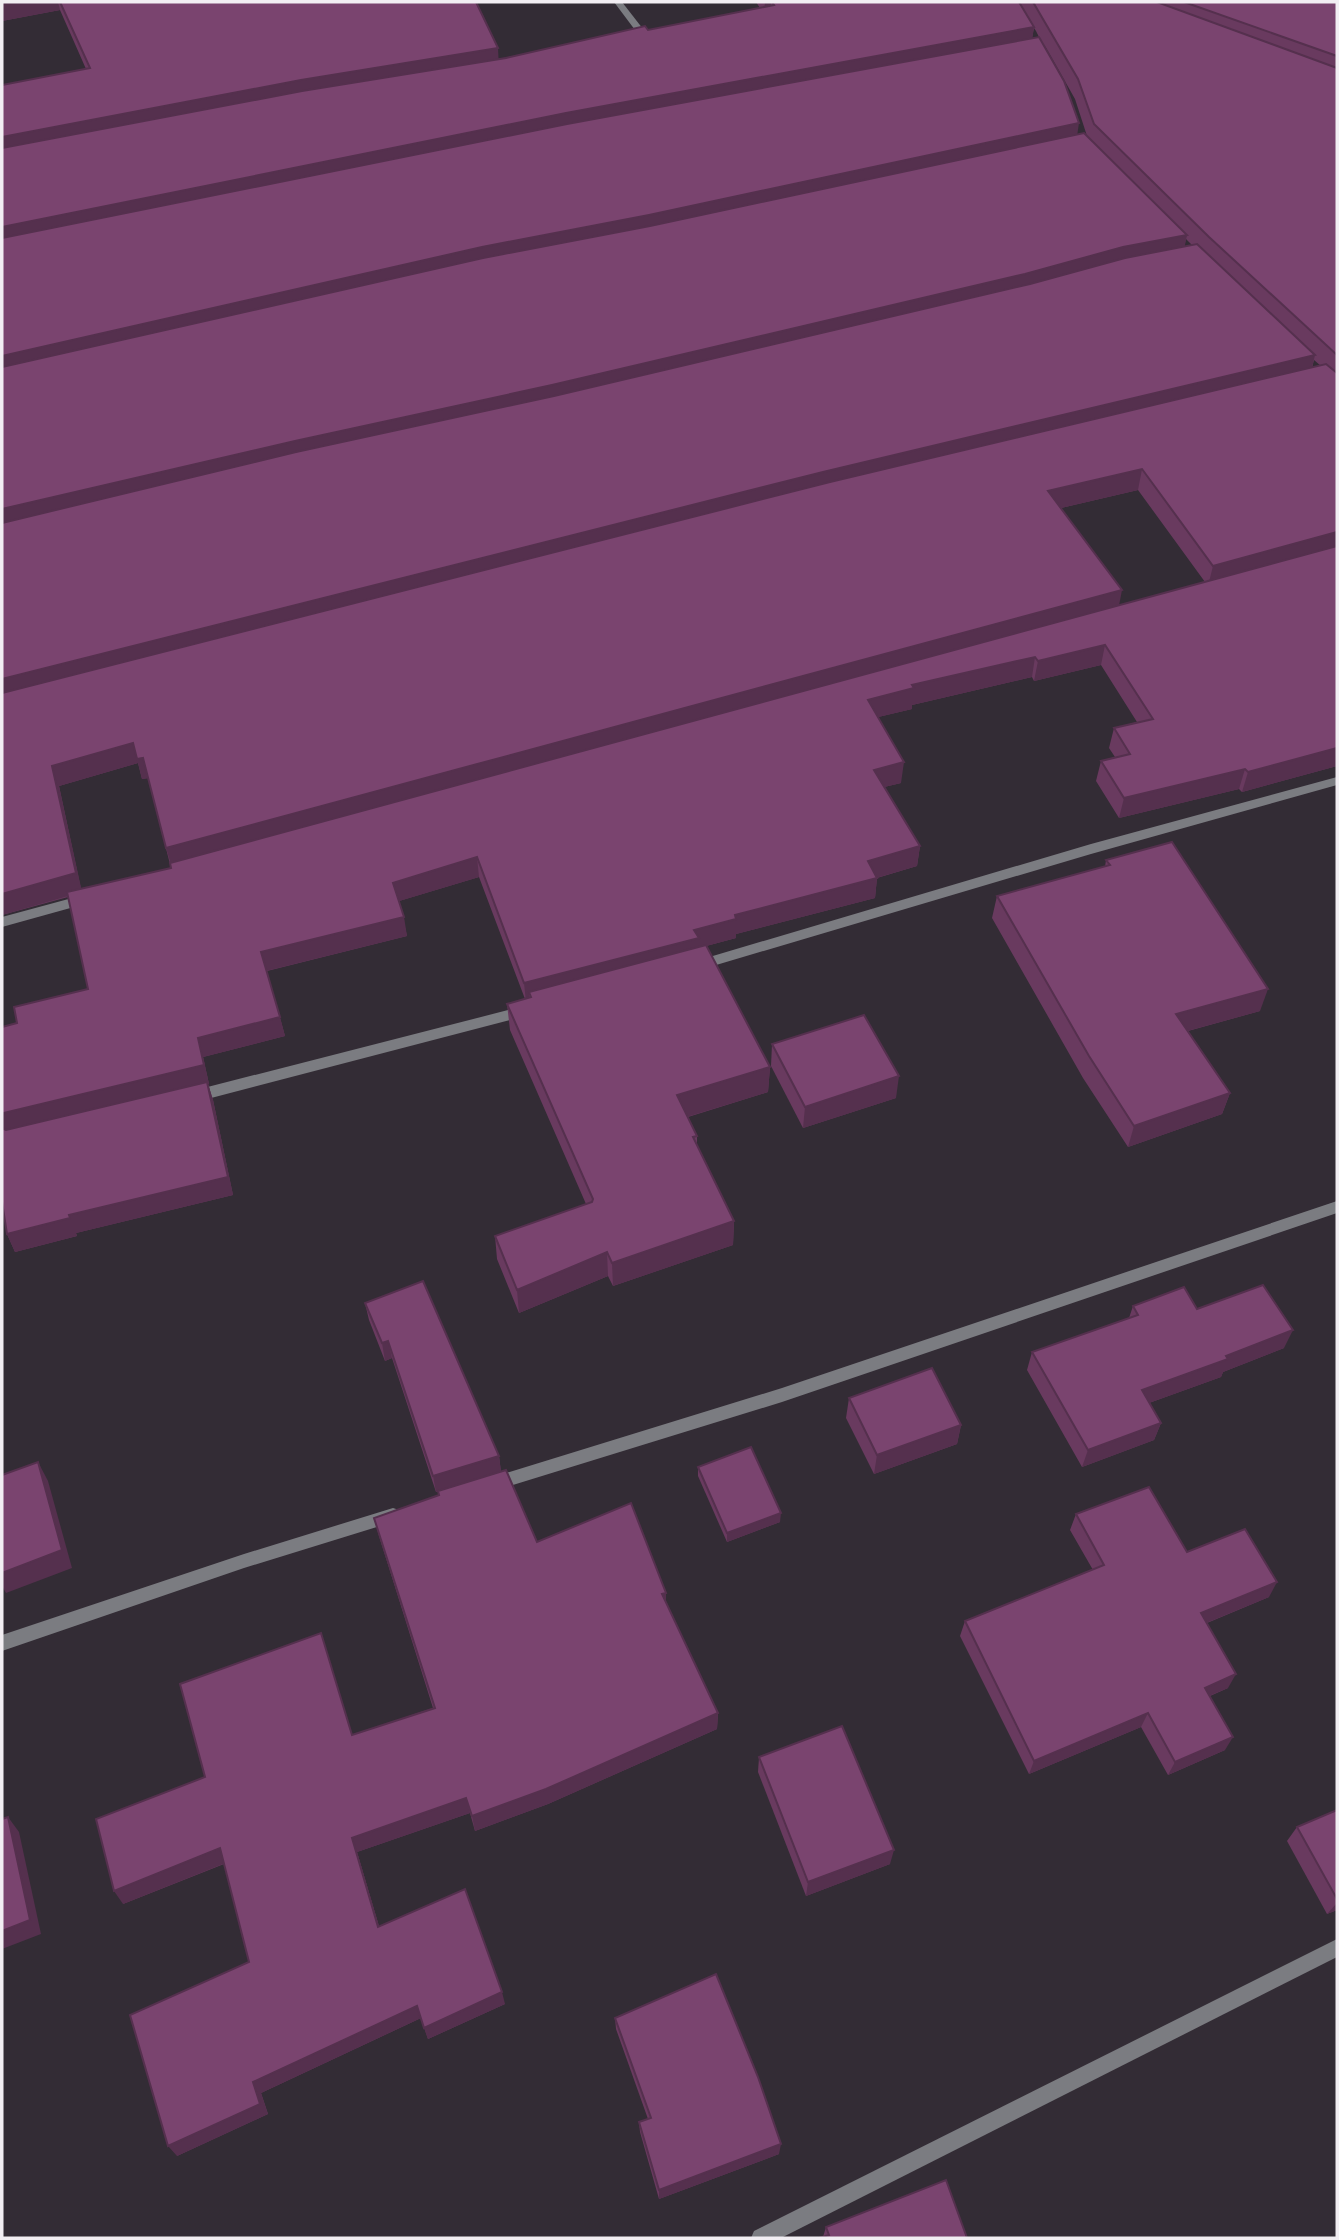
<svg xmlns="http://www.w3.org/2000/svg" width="1339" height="2240" viewBox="0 0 1339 2240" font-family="'PT Sans',sans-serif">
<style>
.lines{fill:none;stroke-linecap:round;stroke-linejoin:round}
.street{fill:#7b7c81;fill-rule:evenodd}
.wall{fill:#693a5f;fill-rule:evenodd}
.shaded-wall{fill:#55304e}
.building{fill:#7a446f;stroke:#55304e;stroke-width:2}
</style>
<rect width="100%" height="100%" fill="#332c35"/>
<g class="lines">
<g class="street">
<polygon points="614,2 622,2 650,38 650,42 644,42"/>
<polygon points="1337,777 1337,785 1091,854 696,971 689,966 696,961 1091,844"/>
<polygon points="87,894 92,896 93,899 92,902 2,927 2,917"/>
<polygon points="524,1006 529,1007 531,1011 529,1015 192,1103 187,1101 185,1097 187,1093 192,1091"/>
<polygon points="1337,1201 1337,1213 782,1402 493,1491 487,1489 485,1484 487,1479 493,1477 782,1388"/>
<polygon points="393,1508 399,1510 401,1515 399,1520 393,1522 244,1568 2,1651 2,1635 244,1554"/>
<polygon points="1337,1939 1337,1957 781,2238 751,2238 754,2231"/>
</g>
</g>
<g class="wall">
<path d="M2,2H476L498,48V59L760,8L756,2H1337V766L1242,792L1239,789L1119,818L1096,781L1101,761L1115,757L1109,748L1114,728L1137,722L1101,665L1034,681L1032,677L912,705V709L878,717L901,783L884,787L920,846L917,866L877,878L875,898L736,934V938L706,946L770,1067L768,1092L688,1117L697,1136V1145L734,1221L733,1245L613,1286L608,1276L519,1313L497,1259L495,1236L586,1204L510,1030L507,1004L525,999L479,877L399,901L407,936L267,971L285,1036L203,1057L209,1084H208L213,1100L233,1195L76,1233L77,1236L15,1252L7,1234L17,1023L88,989L68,897L2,915L86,69L60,10L2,21ZM1034,28L1036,31L1039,37L1032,38ZM1045,46L1075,99L1087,136L1077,134ZM1186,239L1192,245L1184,247ZM1314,360L1321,366L1312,368ZM1138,490L1205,582L1119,605L1061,508ZM138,763L142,779L148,778L171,868L81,889L59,786Z"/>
<polygon points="1106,860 1260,1011 1188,1031 1230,1093 1222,1114 1128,1147 1083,1078 992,918 997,896 1105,867"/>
<polygon points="772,1044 896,1098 803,1128 771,1066"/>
<polygon points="365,1303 499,1456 501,1472 436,1492 392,1358 385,1361 369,1320"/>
<polygon points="1133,1306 1197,1309 1284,1348 1223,1372 1221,1377 1149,1403 1161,1423 1154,1440 1082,1467 1027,1370 1032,1352 1129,1318"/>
<polygon points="849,1398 961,1425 957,1444 874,1474 846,1418"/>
<polygon points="698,1467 780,1522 727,1542 698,1476"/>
<polygon points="1076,1514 1187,1552 1269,1597 1207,1623 1228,1688 1210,1696 1225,1750 1168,1775 1141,1727 1029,1774 960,1636 965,1621 1093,1570 1070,1530"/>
<polygon points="374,1518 537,1542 666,1605 718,1713 717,1729 548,1804 475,1831 470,1813 357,1852 379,1926 505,2004 428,2039 421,2018 261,2093 268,2114 177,2156 249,1962 224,1864 123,1904 205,1777 321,1633 352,1735 433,1708 379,1536"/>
<polygon points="759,1757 890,1864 806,1896 758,1772"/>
<polygon points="1337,1810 1337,1910 1327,1914 1287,1841 1297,1827"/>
<polygon points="615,2018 779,2154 659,2199 640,2132 639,2122 648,2119 616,2029"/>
<polygon points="826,2227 967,2238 823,2237"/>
</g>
<g class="shaded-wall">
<polygon points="2,2 58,2 60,10 2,21"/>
<polygon points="765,2 771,2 771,12 764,13"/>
<polygon points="1034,27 1031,47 2,248 2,227 566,113"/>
<polygon points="498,48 499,68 2,158 2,137 301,80"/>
<polygon points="1079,123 1076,143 2,377 2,356 482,247"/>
<polygon points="1187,235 1183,255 2,531 2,509 1123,247"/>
<polygon points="1315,355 1310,376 2,701 2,679 823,472"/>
<polygon points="1142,469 1138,490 1044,512 1048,491"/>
<polygon points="1337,532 1337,548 1208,586 1213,566"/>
<polygon points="1122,590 1118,611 172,868 166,848"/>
<polygon points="1105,645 1101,665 1034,681 1038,661"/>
<polygon points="1035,657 1032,677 912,705 912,709 866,720 868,700 912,685"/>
<polygon points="133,743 143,758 149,778 142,779 138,763 59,786 82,892 2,915 2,894 52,766"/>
<polygon points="1337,748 1337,766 1242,792 1248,772"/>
<polygon points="904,762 901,783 872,790 874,770"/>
<polygon points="1245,769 1239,789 1119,818 1124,798"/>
<polygon points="920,846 917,866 866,881 868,861"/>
<polygon points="477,857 479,877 396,902 393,883"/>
<polygon points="877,878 875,898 736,934 736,938 699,948 531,997 529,992 530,1001 526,1002 524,983 694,930 735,915"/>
<polygon points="404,917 407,936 266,971 261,952"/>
<polygon points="1268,989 1260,1011 1169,1036 1176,1014"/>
<polygon points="280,1017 285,1036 203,1057 209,1084 208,1084 213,1100 233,1195 76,1233 77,1236 15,1252 7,1234 2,1136 2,1115 4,1113 198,1038"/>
<polygon points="770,1067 768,1092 677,1120 677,1095"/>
<polygon points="899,1076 896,1098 803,1128 805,1107"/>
<polygon points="1230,1093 1222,1114 1128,1147 1134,1126"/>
<polygon points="734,1221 733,1245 613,1286 612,1263"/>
<polygon points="607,1252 608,1276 519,1313 517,1290"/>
<polygon points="1293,1330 1284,1348 1223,1372 1221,1377 1135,1408 1142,1390 1226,1356"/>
<polygon points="388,1341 392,1358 385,1361 382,1343"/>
<polygon points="1161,1423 1154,1440 1082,1467 1088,1450"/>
<polygon points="961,1425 957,1444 874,1474 877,1455"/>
<polygon points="499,1456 501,1472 436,1492 433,1476"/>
<polygon points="38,1462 48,1481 72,1568 6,1593 2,1586 2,1573"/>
<polygon points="781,1513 780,1522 727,1542 727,1533"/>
<polygon points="1277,1582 1269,1597 1194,1628 1201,1613"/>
<polygon points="666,1593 666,1610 662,1594"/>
<polygon points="1236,1674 1228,1688 1197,1701 1205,1688"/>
<polygon points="718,1713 717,1729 548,1804 475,1831 472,1816"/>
<polygon points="1148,1713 1141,1727 1029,1774 1034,1761"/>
<polygon points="1233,1737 1225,1750 1168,1775 1175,1762"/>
<polygon points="466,1798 470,1813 357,1852 383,1940 378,1927 352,1838"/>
<polygon points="8,1817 19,1832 41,1934 2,1949"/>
<polygon points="220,1848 228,1862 123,1904 114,1891"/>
<polygon points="894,1850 890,1864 806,1896 808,1882"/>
<polygon points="1337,1903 1337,1910 1327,1914"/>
<polygon points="502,1992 505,2004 428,2039 424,2028"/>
<polygon points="417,2006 421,2018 261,2093 268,2114 177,2156 168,2146 253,2082"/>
<polygon points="781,2144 779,2154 659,2199 659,2190"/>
</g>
<g class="building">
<polygon points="60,2 476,2 498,48 301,80 2,137 2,85 90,68"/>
<polygon points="772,2 1019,2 1034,27 566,113 2,227 2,148 302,91 506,58 645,26 648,30 774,5"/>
<polygon points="1033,2 1157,2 1337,68 1337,355 1209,237 1094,124 1078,79"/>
<polygon points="1184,2 1337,2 1337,56"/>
<polygon points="1039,37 1064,81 1079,123 649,215 482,247 2,356 2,238 567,124"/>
<polygon points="1084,133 1187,235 1123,247 1025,274 552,385 295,441 2,509 2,367 483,258 650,226"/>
<polygon points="1197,244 1315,355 823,472 2,679 2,523 296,452 554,396 1030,284 1125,258"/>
<polygon points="1326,364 1337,373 1337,532 1213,566 1142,469 1048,491 1122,590 166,848 143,758 137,759 133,743 52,766 76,873 2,894 2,693 830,482"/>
<polygon points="1337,546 1337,748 1248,772 1245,769 1124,798 1101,761 1130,754 1114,728 1153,719 1105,645 1038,661 1035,657 912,685 914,688 868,700 904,762 874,770 920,846 868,861 877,878 735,915 736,919 694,930 699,938 524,983 477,857 393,883 404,917 261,952 280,1017 198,1038 204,1065 4,1113 2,1115 2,1027 17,1023 14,1007 88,989 67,892 171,868 170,863"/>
<polygon points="1172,842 1268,989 1176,1014 1230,1093 1134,1126 1089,1056 997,896 1110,865 1106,860"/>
<polygon points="706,945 770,1067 677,1095 697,1136 693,1137 734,1221 612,1263 607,1252 517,1290 495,1236 592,1202 593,1199 507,1004 531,997 529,992"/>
<polygon points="864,1015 899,1076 805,1107 772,1044"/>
<polygon points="207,1082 228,1177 69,1215 70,1218 7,1234 2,1202 2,1128 6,1130"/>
<polygon points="423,1281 499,1456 433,1476 388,1341 382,1343 365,1303"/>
<polygon points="1263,1285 1293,1330 1226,1356 1228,1359 1142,1390 1161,1423 1088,1450 1032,1352 1138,1315 1133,1306 1184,1287 1197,1309"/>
<polygon points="932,1368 961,1425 877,1455 849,1398"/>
<polygon points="751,1447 781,1513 727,1533 698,1467"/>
<polygon points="38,1462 62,1550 2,1573 2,1475"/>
<polygon points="506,1470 537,1542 631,1503 666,1593 662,1594 718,1713 546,1789 472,1816 466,1798 352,1838 378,1927 465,1889 502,1992 424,2028 417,2006 253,2082 260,2104 168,2146 130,2015 249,1962 220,1848 114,1891 96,1819 205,1777 180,1684 321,1633 352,1735 435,1708 374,1518 439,1495 438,1491"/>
<polygon points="1149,1487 1187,1552 1245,1529 1277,1582 1201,1613 1236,1674 1205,1688 1233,1737 1175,1762 1148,1713 1034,1761 965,1621 1104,1565 1076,1514"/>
<polygon points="842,1726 894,1850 808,1882 759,1757"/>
<polygon points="1337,1810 1337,1899 1297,1827"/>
<polygon points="8,1817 30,1920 2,1931 2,1819"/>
<polygon points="716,1974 758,2077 781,2144 659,2190 639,2122 651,2118 615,2018"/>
<polygon points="946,2180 967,2238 819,2238 829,2235 826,2227"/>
</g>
<rect width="1339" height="2240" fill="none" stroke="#f2eef3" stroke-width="7"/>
</svg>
